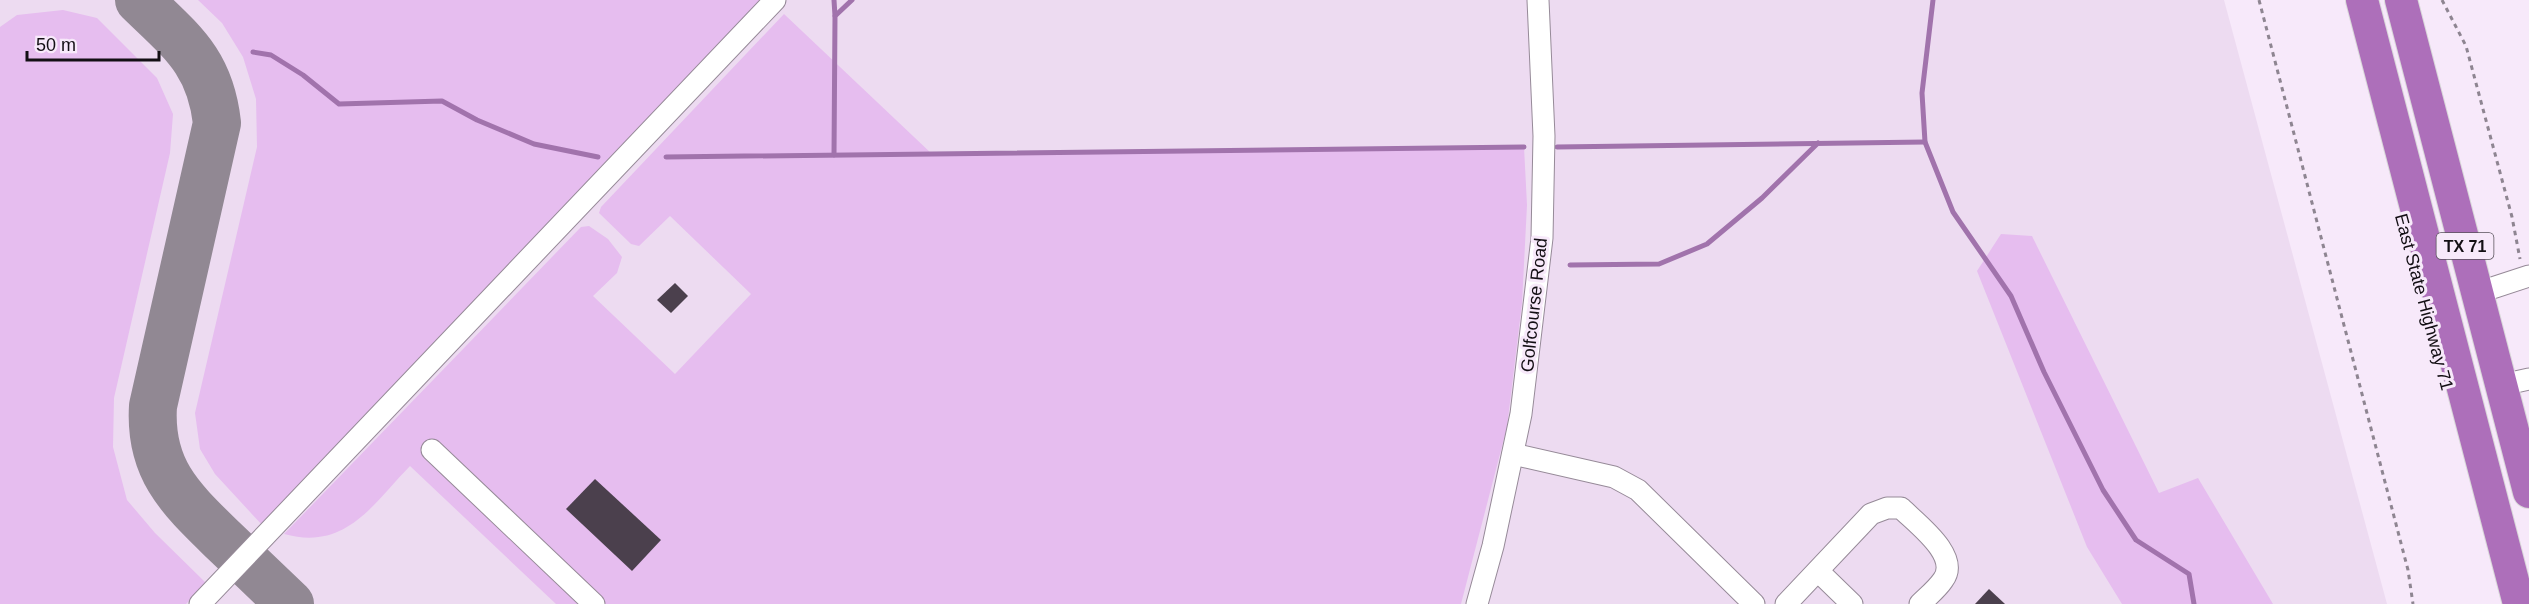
<svg xmlns="http://www.w3.org/2000/svg" width="2529" height="604" viewBox="0 0 2529 604" font-family="Arial,sans-serif">
<style>
.built{fill:#eddbf1}
.green{fill:#e6bdef}
.lines{fill:none;stroke-linecap:round;stroke-linejoin:round}
.stream{stroke:#a173ac;stroke-width:5}
.taxiway{stroke:#918893;stroke-width:48}
.building{fill:#4b404d}
.minor-casing{stroke:#968a98;stroke-width:23}
.highway-casing{stroke:#d9d9d9;stroke-width:34}
.path{stroke:#8e8591;stroke-width:3;stroke-dasharray:4.5 4.5;stroke-linecap:butt}
.minor{stroke:#fff;stroke-width:21}
.highway{stroke:#ad6fba;stroke-width:32}
.labels{text-anchor:middle;dominant-baseline:central;stroke-width:6;stroke-linejoin:round;paint-order:stroke}
.shield{fill:#f7e9fa;stroke:#575059;stroke-width:1.5}
.shield-label{font-size:16px;font-weight:bold;fill:#130f14}
.street-label{font-size:18px;fill:#130f14;stroke:#f7e9fa}
</style>
<rect width="100%" height="100%" fill="#f7e9fa"/>
<polygon class="built" points="0,0 2224,0 2387,604 0,604"/>
<g class="green">
<polygon points="198,0 762,0 263,526 215,474 200,449 195,413 257,147 256,99 243,57 222,23"/>
<polygon points="63,10 97,18 157,78 173,114 170,153 114,398 113,447 127,500 155,533 206,583 186,604 0,604 0,27 17,15"/>
<path d="M784,14L932,154L1524,147L1527,205L1522,303L1507,427L1461,604H556L410,466C372,505 346,551 284,534L581,227L589,226L608,239L622,257L617,273L593,296L675,374L751,294L670,216L639,246L631,244L599,213L601,207Z"/>
<polygon points="2001,234 2032,236 2159,493 2198,478 2273,604 2122,604 2087,547 1977,271"/>
</g>
<g class="lines">
<g class="stream">
<polyline points="834,0 835,16"/>
<polyline points="1933,0 1922,93 1925,142 1953,212 2011,296 2044,372 2103,490 2136,540 2189,574 2194,604"/>
<polyline points="253,52 271,55 303,75 339,104 442,101 477,120 534,144 598,157"/>
<polyline points="1557,147 1925,142"/>
<polyline points="834,155 835,16 852,0"/>
<polyline points="666,157 1524,147"/>
<polyline points="1570,265 1659,264 1707,244 1762,198 1818,143"/>
</g>
<path class="taxiway" d="M139,0C181,41 210,61 217,123L153,406C149,470 181,499 223,540C245,561 268,583 290,604"/>
</g>
<g class="building">
<polygon points="675,283 688,296 671,313 657,300"/>
<polygon points="595,479 661,540 632,571 566,509"/>
<polygon points="1989,589 2005,604 1975,604"/>
</g>
<g class="lines">
<defs>
<g id="minor">
<polyline points="2477,293 2529,276"/>
<polyline points="2502,385 2529,379"/>
<polyline points="432,450 594,604"/>
<polyline points="1513,454 1614,477 1638,490 1754,604"/>
<polyline points="1818,571 1852,604"/>
<polyline points="200,604 775,0"/>
<polyline points="1477,604 1493,546 1521,414 1542,238 1544,136 1538,0"/>
<path d="M1786,604L1871,514L1887,508H1901C1917,524 1961,556 1943,580C1937,589 1927,597 1920,604"/>
</g>
<g id="highway">
<polyline points="2362,0 2519,604"/>
<polyline points="2401,0 2529,492"/>
</g>
</defs>
<use href="#minor" class="minor-casing"/>
<use href="#highway" class="highway-casing"/>
<g class="path">
<polyline points="2259,0 2408,570 2413,604"/>
<polyline points="2442,0 2466,46 2512,217 2520,259"/>
</g>
<use href="#minor" class="minor"/>
<use href="#highway" class="highway"/>
</g>
<g class="labels">
<rect class="shield" x="2436.5" y="233" width="57" height="26" rx="4.5"/>
<g class="shield-label">
<text x="2465" y="246">TX 71</text>
</g>
<g class="street-label">
<text transform="translate(2424 302) rotate(75)">East State Highway 71</text>
<text transform="translate(1534 305) rotate(-84)">Golfcourse Road</text>
</g>
</g>
<path d="M27 51v9h132v-9" fill="none" stroke="#130f14" stroke-width="3"/>
<text x="36" y="51" font-size="18" fill="#130f14" stroke="#f7e9fa" stroke-width="4.5" paint-order="stroke">50 m</text>
</svg>
